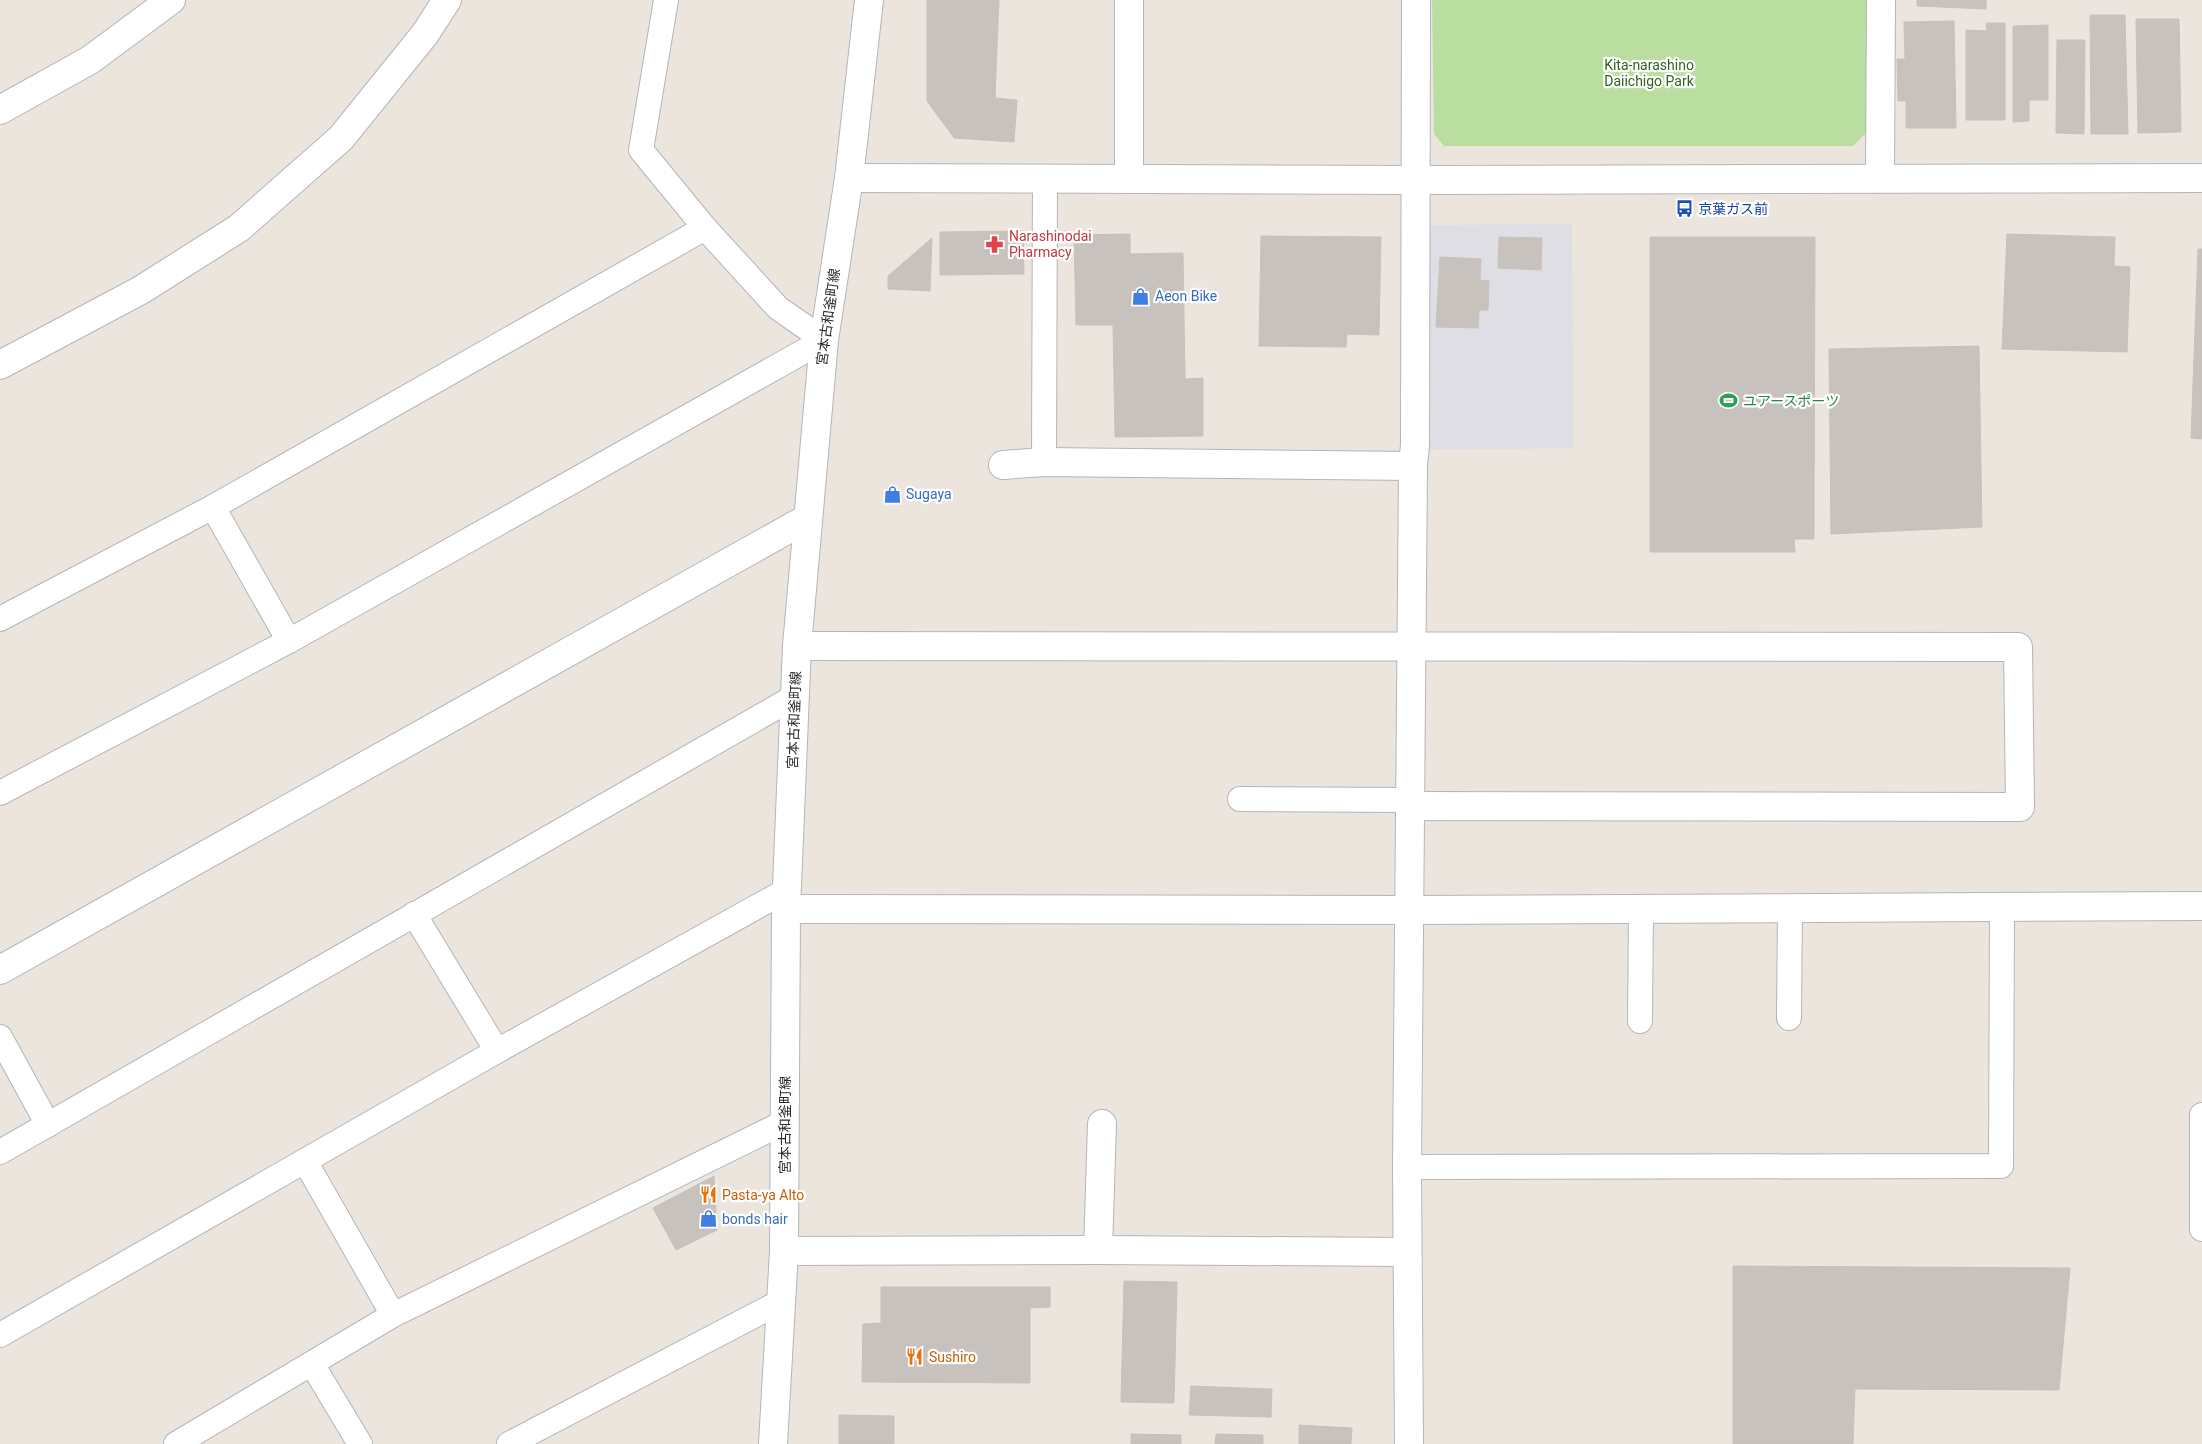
<svg xmlns="http://www.w3.org/2000/svg" width="2202" height="1444" viewBox="0 0 2202 1444" font-family="Roboto,'Noto Sans JP',sans-serif">
<style>
.industrial{fill:#e0dee5}
.green{fill:#b9de9f}
.building{fill:#c7c2be;stroke:#c7c1b8}
.lines{fill:none;stroke-linecap:round;stroke-linejoin:round}
.lane-casing{stroke:#b2b5bd;stroke-width:26}
.street-casing{stroke:#b2b5bd;stroke-width:30}
.secondary-casing{stroke:#b2b5bd;stroke-width:30}
.lane{stroke:#fff;stroke-width:24}
.street{stroke:#fff;stroke-width:28}
.secondary{stroke:#fff;stroke-width:28}
.labels{text-anchor:middle;dominant-baseline:central;stroke-width:4.5;stroke-linejoin:round;paint-order:stroke}
.park-label{font-size:14px;fill:#326320;stroke:#fff}
.transit-label{font-size:14px;fill:#164399;stroke:#fff;text-anchor:start}
.health-label{font-size:14px;fill:#be3a42;stroke:#fff;text-anchor:start}
.shop-label{font-size:14px;fill:#366cbe;stroke:#fff;text-anchor:start}
.street-label{font-size:14px;fill:#2b2b2b;stroke:#fff}
.leisure-label{font-size:14px;fill:#27864d;stroke:#fff;text-anchor:start}
.food-label{font-size:14px;fill:#c56008;stroke:#fff;text-anchor:start}
</style>
<rect width="100%" height="100%" fill="#ece5de"/>
<polygon class="industrial" points="1572,224 1573,448 1428,450 1428,225"/>
<polygon class="green" points="1432,0 1866,0 1866,133 1853,146 1444,146 1434,134"/>
<g class="building">
<polygon points="927,0 999,0 995,98 1017,100 1014,142 954,138 927,101"/>
<polygon points="1917,0 1986,0 1986,9 1917,6"/>
<polygon points="2090,15 2125,15 2128,134 2091,134"/>
<polygon points="2136,19 2179,19 2181,132 2138,133"/>
<polygon points="1954,21 1956,128 1906,128 1906,101 1898,101 1897,59 1905,59 1904,22"/>
<polygon points="1986,23 2005,23 2005,120 1966,120 1966,30 1987,31"/>
<polygon points="2048,25 2048,100 2029,100 2029,121 2013,122 2013,26"/>
<polygon points="2057,40 2085,40 2084,134 2056,133"/>
<polygon points="1023,231 1024,274 940,275 940,232"/>
<polygon points="1130,234 1130,254 1183,253 1185,379 1203,378 1203,436 1115,437 1113,325 1076,325 1074,235"/>
<polygon points="2007,234 2115,237 2114,266 2130,267 2127,352 2002,349"/>
<polygon points="1261,236 1381,237 1379,335 1347,334 1346,347 1259,346"/>
<polygon points="1499,237 1542,238 1541,270 1498,268"/>
<polygon points="1650,237 1815,237 1814,539 1794,539 1795,552 1650,552"/>
<polygon points="932,238 930,291 888,289 888,276"/>
<polygon points="2198,249 2202,249 2202,439 2191,438"/>
<polygon points="1440,257 1481,259 1480,280 1489,281 1488,310 1479,310 1478,328 1436,327"/>
<polygon points="1979,346 1982,527 1831,534 1829,349"/>
<polygon points="714,1176 717,1230 676,1250 653,1208"/>
<polygon points="1733,1266 2070,1268 2059,1390 1855,1389 1853,1444 1733,1444"/>
<polygon points="1124,1281 1177,1282 1174,1403 1121,1402"/>
<polygon points="881,1287 1050,1287 1050,1307 1030,1308 1030,1383 862,1382 863,1324 881,1323"/>
<polygon points="1191,1386 1272,1389 1271,1417 1189,1415"/>
<polygon points="839,1415 894,1416 894,1444 839,1444"/>
<polygon points="1299,1425 1352,1428 1351,1444 1299,1444"/>
<polygon points="1131,1434 1181,1435 1181,1444 1131,1444"/>
<polygon points="1216,1434 1263,1435 1263,1444 1215,1444"/>
</g>
<g class="lines">
<defs>
<g id="lane">
<polyline points="1044,462 1045,178"/>
<polyline points="213,507 289,641"/>
<polyline points="0,619 213,507 705,228"/>
<polyline points="0,793 289,641 824,340 778,308 705,228 641,150 666,0"/>
<polyline points="1240,799 1409,800"/>
<polyline points="414,914 497,1051"/>
<polyline points="1789,1018 1790,907"/>
<polyline points="1640,1021 1641,908"/>
<polyline points="0,1037 48,1125"/>
<polyline points="2202,1115 2202,1229"/>
<polyline points="0,1152 796,696"/>
<polyline points="305,1161 393,1315"/>
<polyline points="1407,1167 2001,1166 2002,907"/>
<polyline points="0,1335 497,1051 787,890"/>
<polyline points="312,1364 360,1444"/>
<polyline points="176,1444 393,1315 785,1122"/>
<polyline points="509,1444 780,1302"/>
</g>
<g id="street">
<polyline points="1129,0 1129,178"/>
<polyline points="0,110 90,60 171,0"/>
<polyline points="1880,178 1881,0"/>
<polyline points="0,365 141,290 239,228 341,138 425,34 447,0"/>
<polyline points="1003,465 1044,462 1413,466"/>
<polyline points="797,646 2018,647 2020,807 1409,806"/>
<polyline points="786,909 1409,910 2202,906"/>
<polyline points="0,970 808,518"/>
<polyline points="1098,1250 1102,1124"/>
<polyline points="784,1251 1098,1250 1407,1252"/>
<polyline points="1409,1444 1407,1167 1413,466 1415,445 1416,0"/>
</g>
<g id="secondary">
<polyline points="849,178 1416,180 2202,178"/>
<polyline points="773,1444 784,1251 786,909 797,646 824,340 849,178 869,0"/>
</g>
</defs>
<use href="#lane" class="lane-casing"/>
<use href="#street" class="street-casing"/>
<use href="#secondary" class="secondary-casing"/>
<use href="#lane" class="lane"/>
<use href="#street" class="street"/>
<use href="#secondary" class="secondary"/>
</g>
<defs>
<symbol id="bus-bare" viewBox="-9 -9 18 18"><path d="M-5-6H5V4H4V6H2V4H-2V6H-4V4H-5ZM-3.5-4V0h7V-4ZM-3.5 1.2v1.5H-2V1.2ZM2 1.2v1.5H3.5V1.2Z" fill="#1a4fb4" stroke="#fff" stroke-width="2.5" paint-order="stroke"/></symbol>
<symbol id="pharmacy-bare" viewBox="-9 -9 18 18"><path d="M-2-6h4v4h4v4h-4v4h-4v-4h-4v-4h4Z" fill="#e0444e" stroke="#fff" stroke-width="2.5" paint-order="stroke"/></symbol>
<symbol id="shop-bare" viewBox="-9 -9 18 18"><path d="M-5-2.5h2.3a2.7 3.5 0 0 1 5.4 0H5L5.5 6h-11ZM-1.5-2.5h3a1.5 2.3 0 0 0-3 0Z" fill="#3f7fe0" stroke="#fff" stroke-width="2.5" paint-order="stroke"/></symbol>
<symbol id="stadium-bare" viewBox="-9 -9 18 18"><path d="M0-5a6.5 5 0 1 0 0 10a6.5 5 0 1 0 0-10ZM-3.5-1.8h7v3.6h-7Z" fill="#2e9e5b" stroke="#fff" stroke-width="2.5" paint-order="stroke"/></symbol>
<symbol id="restaurant-bare" viewBox="-9 -9 18 18"><path d="M-5-6h1v4h1v-4h1v4h1v-4h1v5L-1.5 .5V6h-2V.5L-5-1ZM5-6V6H3V1.5H1.5Q1.5-4 5-6Z" fill="#e8710a" stroke="#fff" stroke-width="2.5" paint-order="stroke"/></symbol>
</defs>
<g fill-rule="evenodd">
<use href="#bus-bare" x="1672" y="196" width="25" height="25"/>
<use href="#pharmacy-bare" x="982" y="232" width="25" height="25"/>
<use href="#shop-bare" x="1128" y="284" width="25" height="25"/>
<use href="#stadium-bare" x="1716" y="388" width="25" height="25"/>
<use href="#shop-bare" x="880" y="482" width="25" height="25"/>
<use href="#restaurant-bare" x="696" y="1182" width="25" height="25"/>
<use href="#shop-bare" x="696" y="1206" width="25" height="25"/>
<use href="#restaurant-bare" x="902" y="1344" width="25" height="25"/>
</g>
<g class="labels">
<g class="park-label">
<text x="1649" y="65">Kita-narashino<tspan x="1649" dy="16">Daiichigo Park</tspan></text>
</g>
<g class="transit-label">
<text x="1698" y="209">京葉ガス前</text>
</g>
<g class="health-label">
<text x="1009" y="236">Narashinodai<tspan x="1009" dy="16">Pharmacy</tspan></text>
</g>
<g class="shop-label">
<text x="1155" y="296">Aeon Bike</text>
<text x="906" y="494">Sugaya</text>
<text x="722" y="1219">bonds hair</text>
</g>
<g class="street-label">
<text transform="translate(828 317) rotate(-82)">宮本古和釜町線</text>
<text transform="translate(794 720) rotate(-88)">宮本古和釜町線</text>
<text transform="translate(785 1125) rotate(-90)">宮本古和釜町線</text>
</g>
<g class="leisure-label">
<text x="1743" y="401">ユアースポーツ</text>
</g>
<g class="food-label">
<text x="722" y="1195">Pasta-ya Alto</text>
<text x="929" y="1357">Sushiro</text>
</g>
</g>
</svg>
